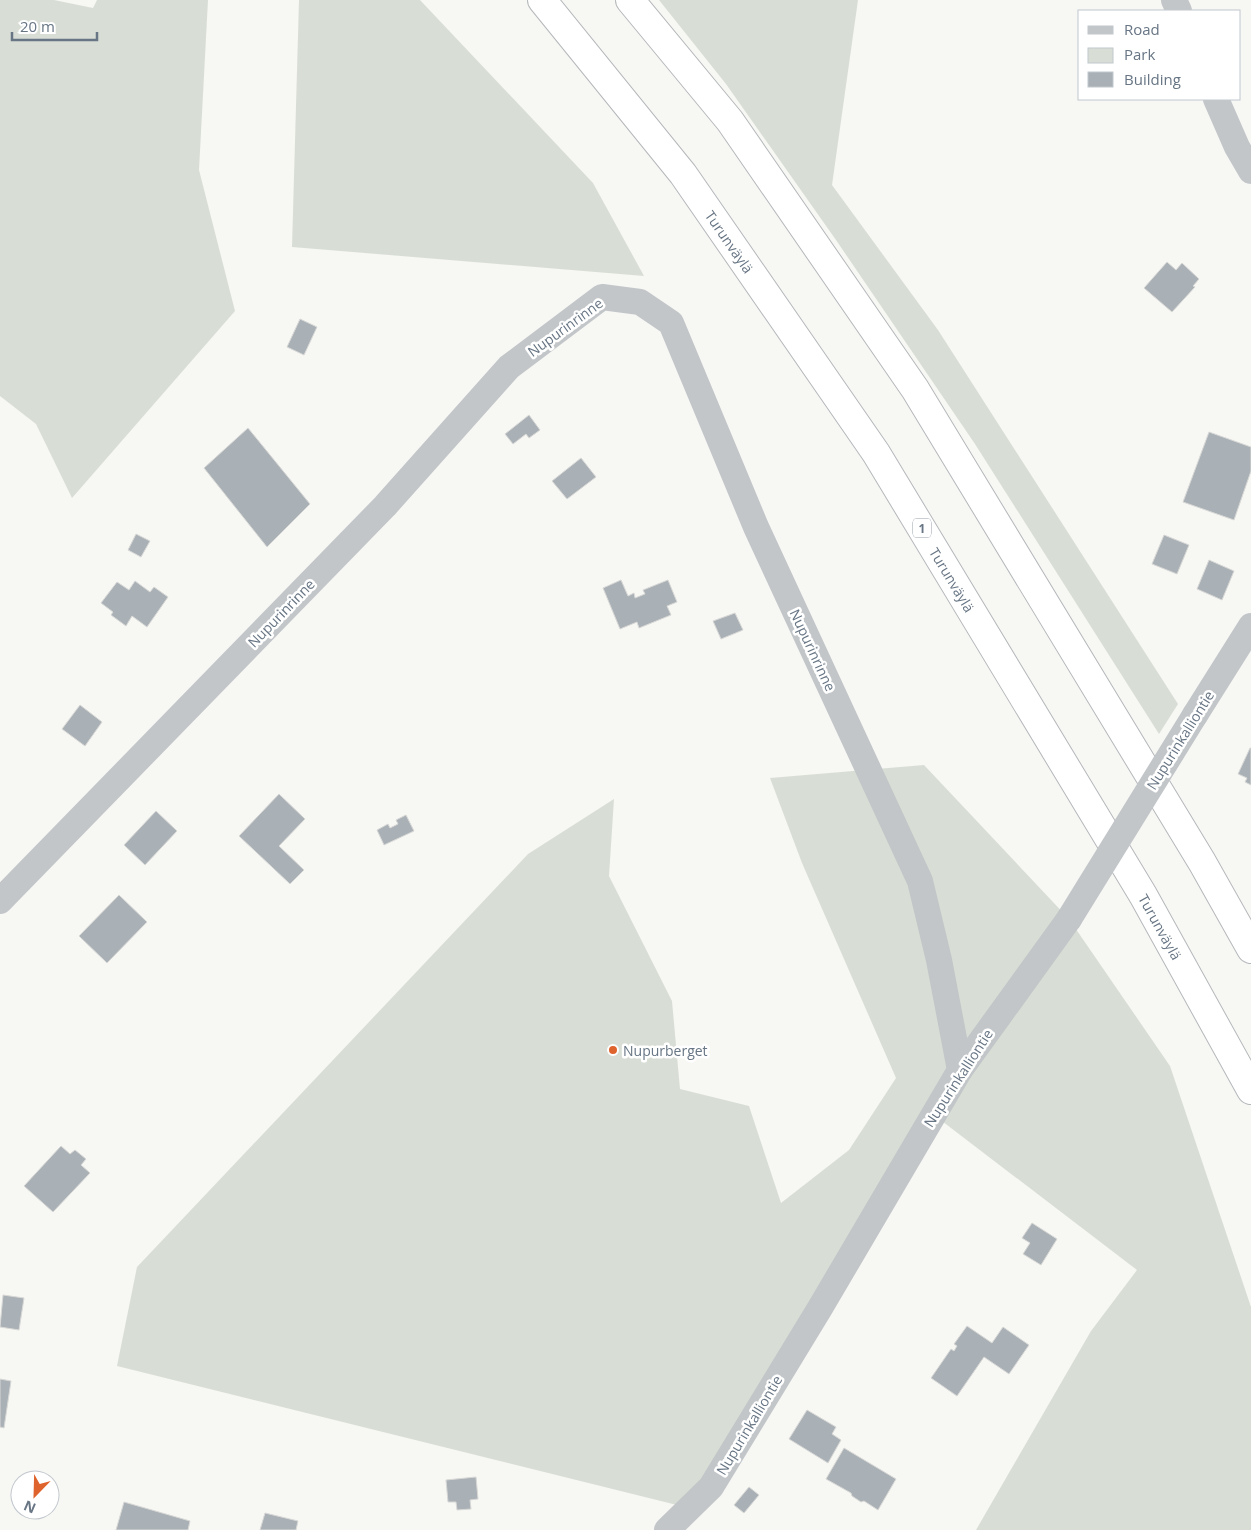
<svg xmlns="http://www.w3.org/2000/svg" width="1251" height="1530" viewBox="0 0 1251 1530" font-family="'Open Sans',sans-serif">
<style>
.green{fill:#d8ded5}
.building{fill:#a9b1b6;stroke:#d8d8d6}
.lines{fill:none;stroke-linecap:round;stroke-linejoin:round}
.motorway-casing{stroke:#b5b8bb;stroke-width:30}
.minor{stroke:#c2c6c9;stroke-width:26}
.motorway{stroke:#fff;stroke-width:28}
.minor-bridge{stroke:#c2c6c9;stroke-width:26}
.poi-dot{fill:#df632c;stroke:#fff;stroke-width:2}
.labels{text-anchor:middle;dominant-baseline:central;stroke-width:5;stroke-linejoin:round;paint-order:stroke}
.shield{fill:#fff;stroke:#959ea9;stroke-width:1}
.shield-label{font-size:12px;font-weight:bold;fill:#677584}
.street-label{font-size:14px;fill:#677584;stroke:#fff}
.poi-label{font-size:14px;fill:#677584;stroke:#fff;text-anchor:start}
</style>
<rect width="100%" height="100%" fill="#f7f7f4"/>
<g class="green">
<polygon points="0,0 54,0 93,8 97,0 208,0 199,170 235,311 72,498 36,424 0,396"/>
<polygon points="299,0 420,0 593,183 644,276 292,247"/>
<polygon points="659,0 858,0 832,185 938,330 1178,704 1159,734 975,444 836,240 726,84"/>
<polygon points="924,765 1069,919 1170,1066 1251,1307 1251,1530 976,1530 1091,1331 1137,1270 934,1115 689,1508 117,1366 137,1267 528,854 614,799 609,876 672,1001 680,1089 749,1106 781,1203 849,1150 896,1078 802,863 770,778"/>
</g>
<g class="building">
<polygon points="1167,262 1176,270 1182,263 1199,279 1193,286 1195,287 1172,312 1144,288"/>
<polygon points="300,319 317,327 304,355 287,347"/>
<polygon points="529,415 540,430 529,438 526,434 513,444 505,434"/>
<polygon points="248,428 310,504 267,547 204,468"/>
<polygon points="1209,432 1251,447 1251,471 1234,520 1183,502"/>
<polygon points="581,458 596,477 567,499 552,481"/>
<polygon points="136,534 150,541 141,557 128,550"/>
<polygon points="1164,535 1189,545 1177,574 1152,564"/>
<polygon points="1209,560 1234,571 1222,600 1197,589"/>
<polygon points="621,580 628,596 634,593 635,598 645,594 643,590 668,580 677,602 667,606 671,615 639,628 637,622 620,629 603,588"/>
<polygon points="135,581 150,592 154,587 168,597 147,627 132,616 126,626 111,615 113,612 101,603 117,582 129,590"/>
<polygon points="735,613 743,630 721,639 713,621"/>
<polygon points="80,705 102,722 85,746 62,729"/>
<polygon points="1250,748 1251,748 1251,785 1245,782 1247,778 1238,774"/>
<polygon points="279,794 305,819 279,846 304,870 290,884 239,836"/>
<polygon points="156,811 177,831 145,865 124,845"/>
<polygon points="406,815 414,831 384,845 377,830 388,824 390,828 398,824 396,820"/>
<polygon points="119,895 147,922 107,963 79,936"/>
<polygon points="61,1146 70,1154 75,1150 86,1159 81,1165 90,1173 53,1212 24,1186"/>
<polygon points="1032,1223 1057,1239 1041,1265 1023,1254 1030,1243 1022,1238"/>
<polygon points="3,1295 24,1298 19,1330 0,1327"/>
<polygon points="967,1326 992,1343 1003,1327 1029,1345 1009,1374 984,1357 957,1396 931,1378 951,1349 954,1351 957,1346 954,1344"/>
<polygon points="0,1379 11,1381 4,1428 0,1427"/>
<polygon points="807,1410 836,1427 832,1434 841,1440 828,1463 789,1439"/>
<polygon points="844,1448 896,1479 878,1510 864,1501 861,1502 852,1496 851,1493 826,1479"/>
<polygon points="476,1477 478,1499 470,1500 471,1509 457,1510 456,1502 448,1502 446,1480"/>
<polygon points="749,1487 759,1495 744,1513 734,1505"/>
<polygon points="124,1502 190,1521 188,1530 116,1530"/>
<polygon points="265,1513 298,1521 296,1530 260,1530"/>
</g>
<g class="lines">
<defs>
<g id="motorway">
<path id="s1" d="M542,0L683,174L876,453L1143,895L1251,1090"/>
<polyline points="630,0 730,121 915,389 1202,862 1251,949"/>
</g>
</defs>
<use href="#motorway" class="motorway-casing"/>
<g class="minor">
<polyline points="1174,0 1179,11"/>
<polyline points="1216,99 1237,147 1251,171"/>
<polyline points="1195,715 1251,626"/>
<polyline points="0,901 385,506 509,367 602,297 640,302 671,323 756,527 920,881 939,960 960,1070"/>
<polyline points="667,1530 711,1487 820,1308 960,1070 1069,919"/>
</g>
<use href="#motorway" class="motorway"/>
<polyline class="minor-bridge" points="1069,919 1195,715"/>
</g>
<circle class="poi-dot" cx="613" cy="1050" r="5"/>
<g class="labels">
<rect class="shield" x="913" y="518.5" width="18" height="19" rx="4"/>
<g class="shield-label">
<text x="922" y="528">1</text>
</g>
<g class="street-label">
<text stroke="none"><textPath href="#s1" startOffset="306">Turunväylä</textPath></text>
<text transform="translate(565 327) rotate(-36)">Nupurinrinne</text>
<text stroke="none"><textPath href="#s1" startOffset="711">Turunväylä</textPath></text>
<text transform="translate(281 613) rotate(-46)">Nupurinrinne</text>
<text transform="translate(813 650) rotate(65)">Nupurinrinne</text>
<text transform="translate(1180 740) rotate(-58)">Nupurinkalliontie</text>
<text stroke="none"><textPath href="#s1" startOffset="1116">Turunväylä</textPath></text>
<text transform="translate(958 1078) rotate(-57)">Nupurinkalliontie</text>
<text transform="translate(749 1425) rotate(-59)">Nupurinkalliontie</text>
</g>
<g class="poi-label">
<text x="623" y="1050">Nupurberget</text>
</g>
</g>
<rect x="1078" y="10" width="162" height="90" fill="#ffffff" stroke="#c2c8ce"/>
<rect x="1088" y="26" width="25" height="8" fill="#c2c6c9" stroke="#c2c8ce"/>
<text x="1124" y="35" font-size="15" fill="#677584">Road</text>
<rect x="1088" y="48" width="25" height="15" fill="#d8ded5" stroke="#c2c8ce"/>
<text x="1124" y="60" font-size="15" fill="#677584">Park</text>
<rect x="1088" y="72" width="25" height="15" fill="#a9b1b6" stroke="#c2c8ce"/>
<text x="1124" y="85" font-size="15" fill="#677584">Building</text>
<g transform="translate(35 1495) rotate(203)"><circle r="24" fill="#ffffff" stroke="#c2c8ce"/>
<path d="M0-4L9 19L0 12L-9 19Z" fill="#df632c"/>
<text y="-8" font-size="14" font-weight="bold" text-anchor="middle" fill="#677584">N</text>
</g>
<path d="M12 32v8h85v-8" fill="none" stroke="#677584" stroke-width="2.5"/>
<text x="20" y="32" font-size="15" fill="#677584" stroke="#ffffff" stroke-width="4" paint-order="stroke">20 m</text>
</svg>
